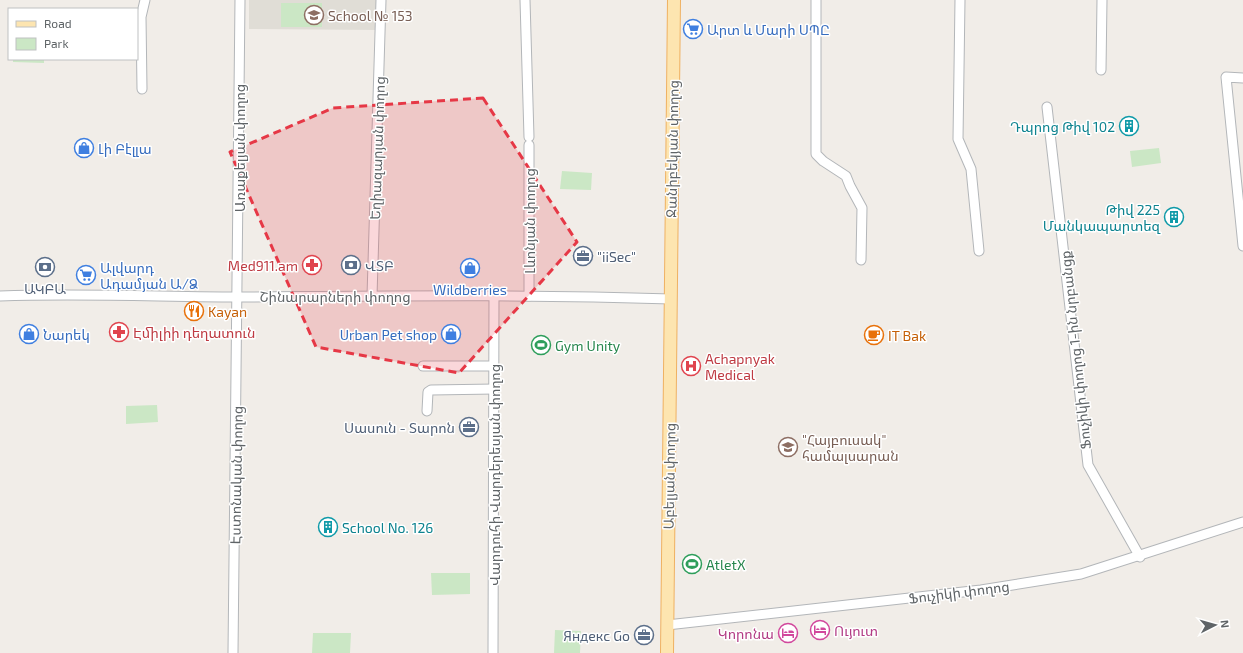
<svg xmlns="http://www.w3.org/2000/svg" width="1243" height="653" viewBox="0 0 1243 653" font-family="'Exo 2','Noto Sans Armenian',sans-serif">
<style>
.education{fill:#e0ddd6}
.green{fill:#cbe7c5}
.lines{fill:none;stroke-linecap:round;stroke-linejoin:round}
.minor-casing{stroke:#b3b6b9;stroke-width:11}
.major-casing{stroke:#efb162;stroke-width:14}
.minor{stroke:#fff;stroke-width:9}
.major{stroke:#fde5b0;stroke-width:12}
.marked{fill:#e63846;fill-opacity:0.2;stroke:#e63846;stroke-width:3;stroke-dasharray:8 5;stroke-linejoin:round}
.labels{text-anchor:middle;dominant-baseline:central;stroke-width:3;stroke-linejoin:round;paint-order:stroke}
.education-label{font-size:14px;fill:#785e54;stroke:#fff;text-anchor:start}
.shop-label{font-size:14px;fill:#366cbe;stroke:#fff;text-anchor:start}
.culture-label{font-size:14px;fill:#0d838f;stroke:#fff;text-anchor:end}
.street-label{font-size:14px;fill:#5f6467;stroke:#fff}
.service-label{font-size:14px;fill:#4e5e75;stroke:#fff;text-anchor:start}
.health-label{font-size:14px;fill:#be3a42;stroke:#fff;text-anchor:start}
.food-label{font-size:14px;fill:#c56008;stroke:#fff;text-anchor:start}
.leisure-label{font-size:14px;fill:#27864d;stroke:#fff;text-anchor:start}
.hotel-label{font-size:14px;fill:#b23c85;stroke:#fff;text-anchor:start}
</style>
<rect width="100%" height="100%" fill="#f1ede8"/>
<polygon class="education" points="249,0 378,0 378,30 249,29"/>
<g class="green">
<rect x="281" y="3" width="41" height="24"/>
<polygon points="13,59 44,59 44,63 13,62"/>
<polygon points="1159,148 1161,163 1132,167 1130,151"/>
<polygon points="562,171 592,173 591,190 560,189"/>
<polygon points="157,405 158,422 126,424 126,406"/>
<polygon points="431,573 470,573 470,594 432,595"/>
<polygon points="555,630 581,631 580,653 554,653"/>
<polygon points="313,633 351,633 350,653 312,653"/>
</g>
<g class="lines">
<defs>
<g id="minor">
<polyline points="525,0 529,137"/>
<polyline points="816,0 816,154 823,161 846,176 850,186 862,208 861,260"/>
<polyline points="960,0 958,139 971,169 979,251"/>
<polyline points="1101,70 1102,0"/>
<polyline points="1243,78 1226,77 1243,246"/>
<polyline points="142,89 141,17 145,0"/>
<polyline points="1047,107 1088,465 1140,557"/>
<polyline points="529,145 529,296"/>
<path d="M0,296C83,293 166,297 249,297C390,296 530,294 671,299"/>
<polyline points="372,296 381,0"/>
<polyline points="423,366 494,366"/>
<polyline points="427,411 428,392 431,390 495,389"/>
<polyline points="667,625 981,590 1081,574 1243,522"/>
<polyline points="233,653 240,0"/>
<polyline points="493,653 494,296"/>
</g>
<polyline id="major" points="667,653 674,0"/>
</defs>
<use href="#minor" class="minor-casing"/>
<use href="#major" class="major-casing"/>
<use href="#minor" class="minor"/>
<use href="#major" class="major"/>
</g>
<path class="marked" d="M483,98L577,242L459,373L316,347L230,152L333,108Z"/>
<defs>
<symbol id="school-ring" viewBox="-11 -11 22 22"><circle r="9.5" fill="#fff" stroke="#8d6e63" stroke-width="1.5"/><path d="M0-5L7-2L0 1L-7-2ZM-4 1L0 2.5L4 1V4Q0 6-4 4Z" fill="#8d6e63"/></symbol>
<symbol id="supermarket-ring" viewBox="-11 -11 22 22"><circle r="9.5" fill="#fff" stroke="#3f7fe0" stroke-width="1.5"/><path d="M-6-5.5h2.5l.6 2H6L4.5 2H-2.5L-4.4-4H-6ZM-1.5 3.2a1.3 1.3 0 1 0 .1 0ZM3 3.2a1.3 1.3 0 1 0 .1 0Z" fill="#3f7fe0"/></symbol>
<symbol id="building-ring" viewBox="-11 -11 22 22"><circle r="9.5" fill="#fff" stroke="#0f9aa8" stroke-width="1.5"/><path d="M-4-6H4V6H1V3H-1V6H-4ZM-2.5-4.3h1.7v1.8h-1.7ZM.8-4.3h1.7v1.8H.8ZM-2.5-1h1.7V.8h-1.7ZM.8-1h1.7V.8H.8Z" fill="#0f9aa8"/></symbol>
<symbol id="shop-ring" viewBox="-11 -11 22 22"><circle r="9.5" fill="#fff" stroke="#3f7fe0" stroke-width="1.5"/><path d="M-5-2.5h2.3a2.7 3.5 0 0 1 5.4 0H5L5.5 6h-11ZM-1.5-2.5h3a1.5 2.3 0 0 0-3 0Z" fill="#3f7fe0"/></symbol>
<symbol id="office-ring" viewBox="-11 -11 22 22"><circle r="9.5" fill="#fff" stroke="#5c6f8a" stroke-width="1.5"/><path d="M-6-3h4V-5.5h4V-3h4V5H-6ZM-1-4.5V-3h2v-1.5ZM-6 0V1H6V0Z" fill="#5c6f8a"/></symbol>
<symbol id="pharmacy-ring" viewBox="-11 -11 22 22"><circle r="9.5" fill="#fff" stroke="#e0444e" stroke-width="1.5"/><path d="M-2-6h4v4h4v4h-4v4h-4v-4h-4v-4h4Z" fill="#e0444e"/></symbol>
<symbol id="bank-ring" viewBox="-11 -11 22 22"><circle r="9.5" fill="#fff" stroke="#5c6f8a" stroke-width="1.5"/><path d="M-6-4H6V4H-6ZM0-2.3a2.3 2.3 0 1 0 0 4.6a2.3 2.3 0 1 0 0-4.6Z" fill="#5c6f8a"/></symbol>
<symbol id="restaurant-ring" viewBox="-11 -11 22 22"><circle r="9.5" fill="#fff" stroke="#e8710a" stroke-width="1.5"/><path d="M-5-6h1v4h1v-4h1v4h1v-4h1v5L-1.5 .5V6h-2V.5L-5-1ZM5-6V6H3V1.5H1.5Q1.5-4 5-6Z" fill="#e8710a"/></symbol>
<symbol id="cafe-ring" viewBox="-11 -11 22 22"><circle r="9.5" fill="#fff" stroke="#e8710a" stroke-width="1.5"/><path d="M-5.5-4.5H6V0H3Q3 3.5 0 3.5H-2.5Q-5.5 3.5-5.5 0ZM3-3.2v2h1.7v-2ZM-6 4.5H4V6H-6Z" fill="#e8710a"/></symbol>
<symbol id="stadium-ring" viewBox="-11 -11 22 22"><circle r="9.5" fill="#fff" stroke="#2e9e5b" stroke-width="1.5"/><path d="M0-5a6.5 5 0 1 0 0 10a6.5 5 0 1 0 0-10ZM-3.5-1.8h7v3.6h-7Z" fill="#2e9e5b"/></symbol>
<symbol id="hospital-ring" viewBox="-11 -11 22 22"><circle r="9.5" fill="#fff" stroke="#e0444e" stroke-width="1.5"/><path d="M-5-5h3v3.5h4V-5h3V5h-3V1.5h-4V5h-3Z" fill="#e0444e"/></symbol>
<symbol id="university-ring" viewBox="-11 -11 22 22"><circle r="9.5" fill="#fff" stroke="#8d6e63" stroke-width="1.5"/><path d="M0-5L7-2L0 1L-7-2ZM-4 1L0 2.5L4 1V4Q0 6-4 4Z" fill="#8d6e63"/></symbol>
<symbol id="hotel-ring" viewBox="-11 -11 22 22"><circle r="9.5" fill="#fff" stroke="#d1479c" stroke-width="1.5"/><path d="M-6-4.5h1.5V1H6V5H4.5V3h-9V5H-6ZM-4 0a1.8 1.8 0 1 1 3.6 0ZM.5 0V-2.5h3Q6-2.5 6 0Z" fill="#d1479c"/></symbol>
</defs>
<g fill-rule="evenodd">
<use href="#school-ring" x="303" y="4" width="22" height="22"/>
<use href="#supermarket-ring" x="682" y="18" width="22" height="22"/>
<use href="#building-ring" x="1118" y="115" width="22" height="22"/>
<use href="#shop-ring" x="73" y="137" width="22" height="22"/>
<use href="#building-ring" x="1163" y="206" width="22" height="22"/>
<use href="#office-ring" x="572" y="245" width="22" height="22"/>
<use href="#pharmacy-ring" x="301" y="254" width="22" height="22"/>
<use href="#bank-ring" x="340" y="254" width="22" height="22"/>
<use href="#bank-ring" x="34" y="256" width="22" height="22"/>
<use href="#shop-ring" x="459" y="257" width="22" height="22"/>
<use href="#supermarket-ring" x="75" y="264" width="22" height="22"/>
<use href="#restaurant-ring" x="183" y="300" width="22" height="22"/>
<use href="#pharmacy-ring" x="108" y="321" width="22" height="22"/>
<use href="#shop-ring" x="18" y="323" width="22" height="22"/>
<use href="#shop-ring" x="440" y="323" width="22" height="22"/>
<use href="#cafe-ring" x="863" y="324" width="22" height="22"/>
<use href="#stadium-ring" x="530" y="334" width="22" height="22"/>
<use href="#hospital-ring" x="680" y="355" width="22" height="22"/>
<use href="#office-ring" x="458" y="416" width="22" height="22"/>
<use href="#university-ring" x="777" y="436" width="22" height="22"/>
<use href="#building-ring" x="317" y="516" width="22" height="22"/>
<use href="#stadium-ring" x="681" y="553" width="22" height="22"/>
<use href="#hotel-ring" x="809" y="619" width="22" height="22"/>
<use href="#hotel-ring" x="777" y="622" width="22" height="22"/>
<use href="#office-ring" x="633" y="624" width="22" height="22"/>
</g>
<g class="labels">
<g class="education-label">
<text x="328" y="15">School № 153</text>
<text x="802" y="439">"Հայբուսակ"<tspan x="802" dy="16">համալսարան</tspan></text>
</g>
<g class="shop-label">
<text x="707" y="29">Արտ և Մարի ՍՊԸ</text>
<text x="98" y="148">Լի Բէլլա</text>
<text x="100" y="267">Ալվարդ<tspan x="100" dy="16">Ադամյան Ա/Ձ</tspan></text>
<text x="470" y="289" text-anchor="middle">Wildberries</text>
<text x="43" y="334">Նարեկ</text>
<text x="437" y="334" text-anchor="end">Urban Pet shop</text>
</g>
<g class="culture-label">
<text x="1115" y="126">Դպրոց Թիվ 102</text>
<text x="1160" y="209">Թիվ 225<tspan x="1160" dy="16">Մանկապարտեզ</tspan></text>
<text x="342" y="527" text-anchor="start">School No. 126</text>
</g>
<g class="street-label">
<text transform="translate(239 148) rotate(-90)">Առաքելյան փողոց</text>
<text transform="translate(377 148) rotate(-88)">Եղիազարյան փողոց</text>
<text transform="translate(672 149) rotate(-89)">Ջանիբեկյան փողոց</text>
<text transform="translate(529 221) rotate(-90)">Լևոնյան փողոց</text>
<text x="335" y="296">Շինարարների փողոց</text>
<text transform="translate(1075 350) rotate(-96)">Ֆուչիկի փողոց 1-ին նրբանցք</text>
<text transform="translate(236 475) rotate(-89)">Էստոնական փողոց</text>
<text transform="translate(494 475) rotate(-90)">Վարդուհի Վարդերեսյան փողոց</text>
<text transform="translate(669 476) rotate(-89)">Աբելյան փողոց</text>
<text transform="translate(959 592) rotate(-7)">Ֆուչիկի փողոց</text>
</g>
<g class="service-label">
<text x="597" y="256">"iiSec"</text>
<text x="365" y="265">ՎՏԲ</text>
<text x="45" y="288" text-anchor="middle">ԱԿԲԱ</text>
<text x="455" y="427" text-anchor="end">Սասուն - Տարոն</text>
<text x="630" y="635" text-anchor="end">Яндекс Go</text>
</g>
<g class="health-label">
<text x="298" y="265" text-anchor="end">Med911.am</text>
<text x="133" y="332">Էմիլիի դեղատուն</text>
<text x="705" y="358">Achapnyak<tspan x="705" dy="16">Medical</tspan></text>
</g>
<g class="food-label">
<text x="208" y="311">Kayan</text>
<text x="888" y="335">IT Bak</text>
</g>
<g class="leisure-label">
<text x="555" y="345">Gym Unity</text>
<text x="706" y="564">AtletX</text>
</g>
<g class="hotel-label">
<text x="834" y="630">Ույուտ</text>
<text x="774" y="633" text-anchor="end">Կորոնա</text>
</g>
</g>
<rect x="8" y="8" width="130" height="52" fill="#ffffff" stroke="#bfc1c2"/>
<rect x="16" y="21" width="20" height="6" fill="#fde5b0" stroke="#bfc1c2"/>
<text x="44" y="28" font-size="12" fill="#5f6467">Road</text>
<rect x="16" y="38" width="20" height="12" fill="#cbe7c5" stroke="#bfc1c2"/>
<text x="44" y="48" font-size="12" fill="#5f6467">Park</text>
<g transform="translate(1215 625) rotate(84)" stroke="#ffffff" stroke-width="3" paint-order="stroke">
<path d="M0-3L7 15L0 10L-7 15Z" fill="#5f6467"/>
<text y="-6" font-size="11" font-weight="bold" text-anchor="middle" fill="#5f6467">N</text>
</g>
</svg>
